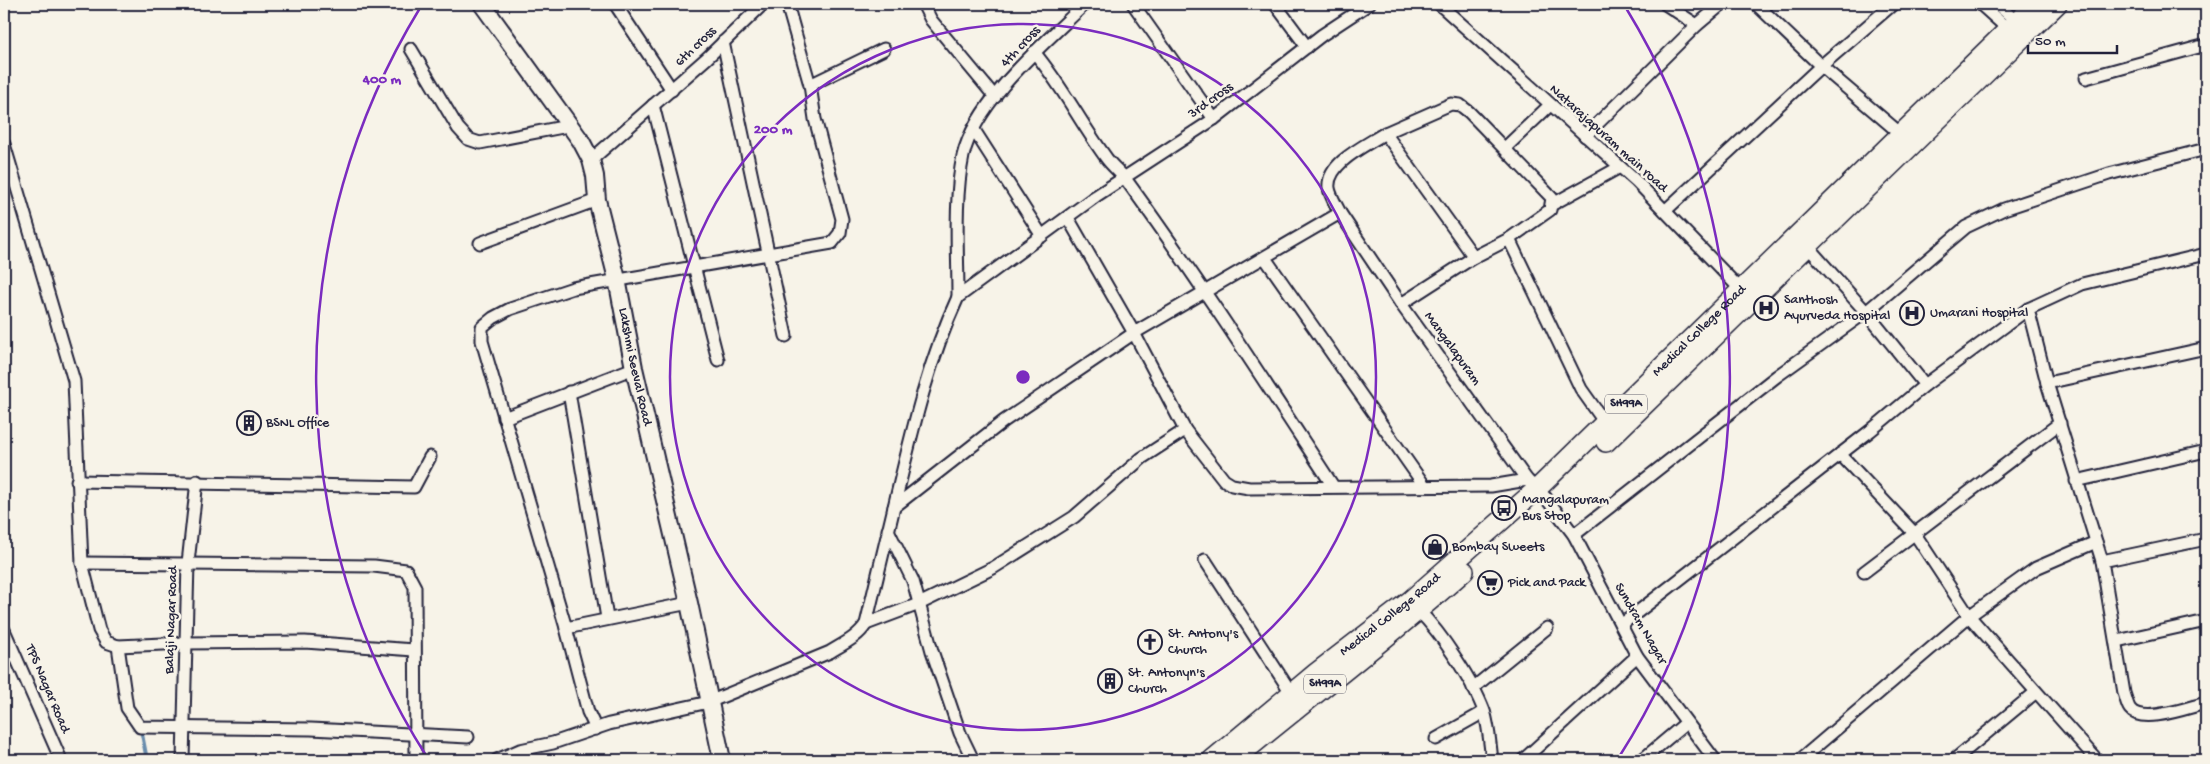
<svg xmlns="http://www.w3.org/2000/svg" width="2210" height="764" viewBox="0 0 2210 764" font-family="'Gochi Hand',sans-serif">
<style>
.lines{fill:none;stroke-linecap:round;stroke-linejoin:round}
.stream{stroke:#698cac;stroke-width:4}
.street-casing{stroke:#22223b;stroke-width:15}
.secondary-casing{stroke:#22223b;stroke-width:20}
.primary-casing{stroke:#22223b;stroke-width:22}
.street{stroke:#f7f3e8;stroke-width:11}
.secondary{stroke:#f7f3e8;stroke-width:16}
.primary{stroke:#f7f3e8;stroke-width:19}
.ring{fill:none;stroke:#7b2cbf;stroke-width:2.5}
.labels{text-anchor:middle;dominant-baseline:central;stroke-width:5;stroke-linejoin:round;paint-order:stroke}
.shield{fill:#f7f3e8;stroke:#62616f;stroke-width:1}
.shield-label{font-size:12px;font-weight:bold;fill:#22223b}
.street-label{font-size:14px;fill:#22223b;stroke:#f7f3e8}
.poi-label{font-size:14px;fill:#22223b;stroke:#f7f3e8;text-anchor:start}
.centre{fill:#7b2cbf;stroke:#f7f3e8;stroke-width:2.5}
.ring-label{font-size:15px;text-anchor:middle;font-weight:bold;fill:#7b2cbf;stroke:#f7f3e8;stroke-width:5;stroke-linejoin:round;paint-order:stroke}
</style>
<rect width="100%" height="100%" fill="#f7f3e8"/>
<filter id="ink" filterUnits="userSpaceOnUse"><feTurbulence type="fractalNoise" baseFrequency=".02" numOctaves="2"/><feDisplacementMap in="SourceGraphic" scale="10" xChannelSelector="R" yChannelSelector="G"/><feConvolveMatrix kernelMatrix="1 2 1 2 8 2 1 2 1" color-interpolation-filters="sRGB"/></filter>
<g filter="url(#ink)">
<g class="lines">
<polyline class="stream" points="141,729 147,760"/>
<defs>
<g id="street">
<polyline points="615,4 672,90"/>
<polyline points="923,4 931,20 995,97"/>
<polyline points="1133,4 1214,119"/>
<polyline points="1275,4 1307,47"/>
<path d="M1369,4L1322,35L1214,119L1096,196L958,297C927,364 911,436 894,507L1004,421L1134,333L1340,213C1337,206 1330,196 1329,188C1326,163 1367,145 1385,133L1474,257L1509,239L1581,389L1608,427"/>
<polyline points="1439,4 1637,182 1744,293"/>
<polyline points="1665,4 1697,25"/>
<polyline points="1756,4 1821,66 1902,135"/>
<polyline points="1980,4 2009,30"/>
<polyline points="1997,4 2019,24"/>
<polyline points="723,42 786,336"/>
<polyline points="411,49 458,128 468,139 480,143 568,126"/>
<path d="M1034,52C1062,85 1081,124 1107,159C1113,167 1121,173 1127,181C1199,280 1266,384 1333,486"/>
<polyline points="2086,78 2206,45"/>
<polyline points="810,85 884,49"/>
<polyline points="653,105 718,360"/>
<polyline points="974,130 1042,236"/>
<polyline points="1385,133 1451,104 1460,105 1469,112 1552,198 1550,210 1509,239"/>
<polyline points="1585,136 1697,25 1722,4"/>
<polyline points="4,144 74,381 82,563 99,630 106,642 118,646 186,643 305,642 414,650"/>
<polyline points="1505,148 1550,105"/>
<polyline points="591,160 707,58 763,4"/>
<polyline points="1553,204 1620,167"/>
<polyline points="1665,211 1821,66 1893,4"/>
<polyline points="1340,213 1401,304 1527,480 1546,498 1574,535 1637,656 1715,760"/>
<polyline points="1068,218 1134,333 1185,430 1224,480 1232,485 1249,488 1491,486 1527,480"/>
<polyline points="480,243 597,200"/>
<polyline points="1265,258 1424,485"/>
<path d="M958,297C958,253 954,199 963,156C976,100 1045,43 1085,4"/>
<polyline points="1401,304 1474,257"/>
<path d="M2028,309L2047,383L2102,561L2124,693C2126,698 2127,705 2130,709C2142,725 2189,707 2206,703"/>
<polyline points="2047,383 2206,348"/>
<polyline points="1925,385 2028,309 2082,284 2206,254"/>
<polyline points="569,392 607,618"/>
<polyline points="504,418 634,368"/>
<polyline points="1840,454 1915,534 1969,616 2097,760"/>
<polyline points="77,481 414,487 430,457"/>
<polyline points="2076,481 2206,451"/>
<polyline points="888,530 913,581 932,651 960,733 973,760"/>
<polyline points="1574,535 1777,376 1866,312 1966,227 2004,209 2109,174 2206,149"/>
<polyline points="1205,560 1292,694"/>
<polyline points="2102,561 2206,539"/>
<polyline points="82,563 374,566 406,570 415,587 416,760"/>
<polyline points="1864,572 2060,423"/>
<polyline points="689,603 566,628 482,341 482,327 493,318 510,309 573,288 832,243 840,233 842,219 815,119 810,85 787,4"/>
<path d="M1419,611C1441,633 1473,681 1484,711C1489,726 1490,745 1492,760"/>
<polyline points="866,624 919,604 993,568 1074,517 1142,458 1185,430"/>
<polyline points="1621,625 1870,431 1925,385 1866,312 1808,247"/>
<polyline points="566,628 588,712 596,729"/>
<polyline points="4,630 61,760"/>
<polyline points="2117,641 2206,621"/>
<polyline points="118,646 127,708 140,727 311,729 468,737"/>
<polyline points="1473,688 1547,628"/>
<polyline points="1436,739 1484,712"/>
<polyline points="183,760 188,563 197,481"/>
<path d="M497,760L520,750L553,743L609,724L709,702L830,652C843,644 858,637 866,624L894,507"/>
<polyline points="1523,760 1637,656"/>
<polyline points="1642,760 1686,723"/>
<polyline points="1800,760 1969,616 2036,568 2096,542"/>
<polyline points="1954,760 2036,692"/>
</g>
<g id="secondary">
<path id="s1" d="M482,4L581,141L591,160L595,176L597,200L617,279L634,368L689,603L722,760"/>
</g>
<g id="primary">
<polyline points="1606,442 2057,4"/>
<path id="s2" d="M1212,760L1316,673L1411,600L1536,490L2016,22L2038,4"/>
<path d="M1234,760C1310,697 1390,637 1464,571"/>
</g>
</defs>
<use href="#street" class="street-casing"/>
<use href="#secondary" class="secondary-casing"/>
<use href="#primary" class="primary-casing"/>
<use href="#street" class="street"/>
<use href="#secondary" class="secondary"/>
<use href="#primary" class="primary"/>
</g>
</g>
<g class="ring">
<circle cx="1023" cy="377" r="353"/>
<path d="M427 757A707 707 0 0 1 420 8M1626 8A707 707 0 0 1 1619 757"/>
</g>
<defs>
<symbol id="hospital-ring" viewBox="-11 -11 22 22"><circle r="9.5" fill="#f7f3e8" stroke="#22223b" stroke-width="1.5"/><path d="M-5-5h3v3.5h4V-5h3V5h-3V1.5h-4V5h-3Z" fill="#22223b"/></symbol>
<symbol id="building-ring" viewBox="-11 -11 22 22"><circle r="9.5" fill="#f7f3e8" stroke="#22223b" stroke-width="1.5"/><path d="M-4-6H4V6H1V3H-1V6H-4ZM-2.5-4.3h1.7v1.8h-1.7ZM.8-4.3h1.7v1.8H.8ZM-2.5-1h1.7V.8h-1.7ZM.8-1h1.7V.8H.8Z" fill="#22223b"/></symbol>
<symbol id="bus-ring" viewBox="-11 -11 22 22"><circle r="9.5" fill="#f7f3e8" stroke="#22223b" stroke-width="1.5"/><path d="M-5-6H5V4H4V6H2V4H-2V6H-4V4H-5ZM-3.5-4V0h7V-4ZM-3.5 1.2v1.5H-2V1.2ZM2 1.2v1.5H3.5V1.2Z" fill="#22223b"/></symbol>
<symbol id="shop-ring" viewBox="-11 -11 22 22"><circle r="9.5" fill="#f7f3e8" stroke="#22223b" stroke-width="1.5"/><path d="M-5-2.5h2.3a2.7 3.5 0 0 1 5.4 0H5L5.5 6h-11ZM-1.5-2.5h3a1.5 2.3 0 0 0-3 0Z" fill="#22223b"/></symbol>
<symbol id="supermarket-ring" viewBox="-11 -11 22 22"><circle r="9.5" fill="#f7f3e8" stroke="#22223b" stroke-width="1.5"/><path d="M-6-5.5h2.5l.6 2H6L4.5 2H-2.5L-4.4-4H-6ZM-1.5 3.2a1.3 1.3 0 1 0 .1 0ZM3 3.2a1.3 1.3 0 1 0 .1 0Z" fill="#22223b"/></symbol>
<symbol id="church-ring" viewBox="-11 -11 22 22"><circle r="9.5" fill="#f7f3e8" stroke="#22223b" stroke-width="1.5"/><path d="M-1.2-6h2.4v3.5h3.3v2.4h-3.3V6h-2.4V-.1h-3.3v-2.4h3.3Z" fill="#22223b"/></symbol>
</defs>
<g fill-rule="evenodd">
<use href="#hospital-ring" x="1752" y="294" width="28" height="28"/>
<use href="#hospital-ring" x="1898" y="299" width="28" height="28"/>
<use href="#building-ring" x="235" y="409" width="28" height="28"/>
<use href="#bus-ring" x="1490" y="494" width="28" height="28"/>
<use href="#shop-ring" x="1421" y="533" width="28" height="28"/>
<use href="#supermarket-ring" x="1476" y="569" width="28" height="28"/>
<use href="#church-ring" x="1136" y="628" width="28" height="28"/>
<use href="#building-ring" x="1096" y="667" width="28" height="28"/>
</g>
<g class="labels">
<g class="shield">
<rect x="1605" y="394.5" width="42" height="19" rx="4"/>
<rect x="1304" y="674.5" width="42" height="19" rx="4"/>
</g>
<g class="shield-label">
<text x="1626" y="404">SH99A</text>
<text x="1325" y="684">SH99A</text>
</g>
<g class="street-label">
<text transform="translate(696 47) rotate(-44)">6th cross</text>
<text transform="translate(1021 47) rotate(-47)">4th cross</text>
<text transform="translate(1211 101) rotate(-36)">3rd cross</text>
<text transform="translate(1608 139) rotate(42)">Natarajapuram main road</text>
<text stroke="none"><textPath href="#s2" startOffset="650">Medical College Road</textPath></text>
<text transform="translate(1452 349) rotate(54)">Mangalapuram</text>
<text stroke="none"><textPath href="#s1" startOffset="402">Lakshmi Seeval Road</textPath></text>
<text stroke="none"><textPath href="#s2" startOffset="230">Medical College Road</textPath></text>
<text transform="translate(172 620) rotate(-88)">Balaji Nagar Road</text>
<text transform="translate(1640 624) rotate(60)">Sundram Nagar</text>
<text transform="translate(47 689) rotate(67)">TPS Nagar Road</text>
</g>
<g class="poi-label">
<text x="1784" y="300">Santhosh<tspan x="1784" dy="16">Ayurveda Hospital</tspan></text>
<text x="1930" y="313">Umarani Hospital</text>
<text x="266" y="423">BSNL Office</text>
<text x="1522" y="500">Mangalapuram<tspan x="1522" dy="16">Bus Stop</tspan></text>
<text x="1452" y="547">Bombay Sweets</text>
<text x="1508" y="583">Pick and Pack</text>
<text x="1168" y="634">St. Antony's<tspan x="1168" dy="16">Church</tspan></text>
<text x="1128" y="673">St. Antonyn's<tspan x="1128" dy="16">Church</tspan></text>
</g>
</g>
<circle cx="1023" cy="377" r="8" class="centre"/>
<g class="ring-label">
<text x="382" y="83">400 m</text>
<text x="773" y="133">200 m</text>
</g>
<rect width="2210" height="764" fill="none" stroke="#f7f3e8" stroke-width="20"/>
<rect x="10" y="10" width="2190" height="744" fill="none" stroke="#22223b" stroke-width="2" filter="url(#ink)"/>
<path d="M2028 45v8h89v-8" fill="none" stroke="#22223b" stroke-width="2.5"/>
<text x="2035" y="45" font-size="15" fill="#22223b" stroke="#f7f3e8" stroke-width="4" paint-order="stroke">50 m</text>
</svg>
